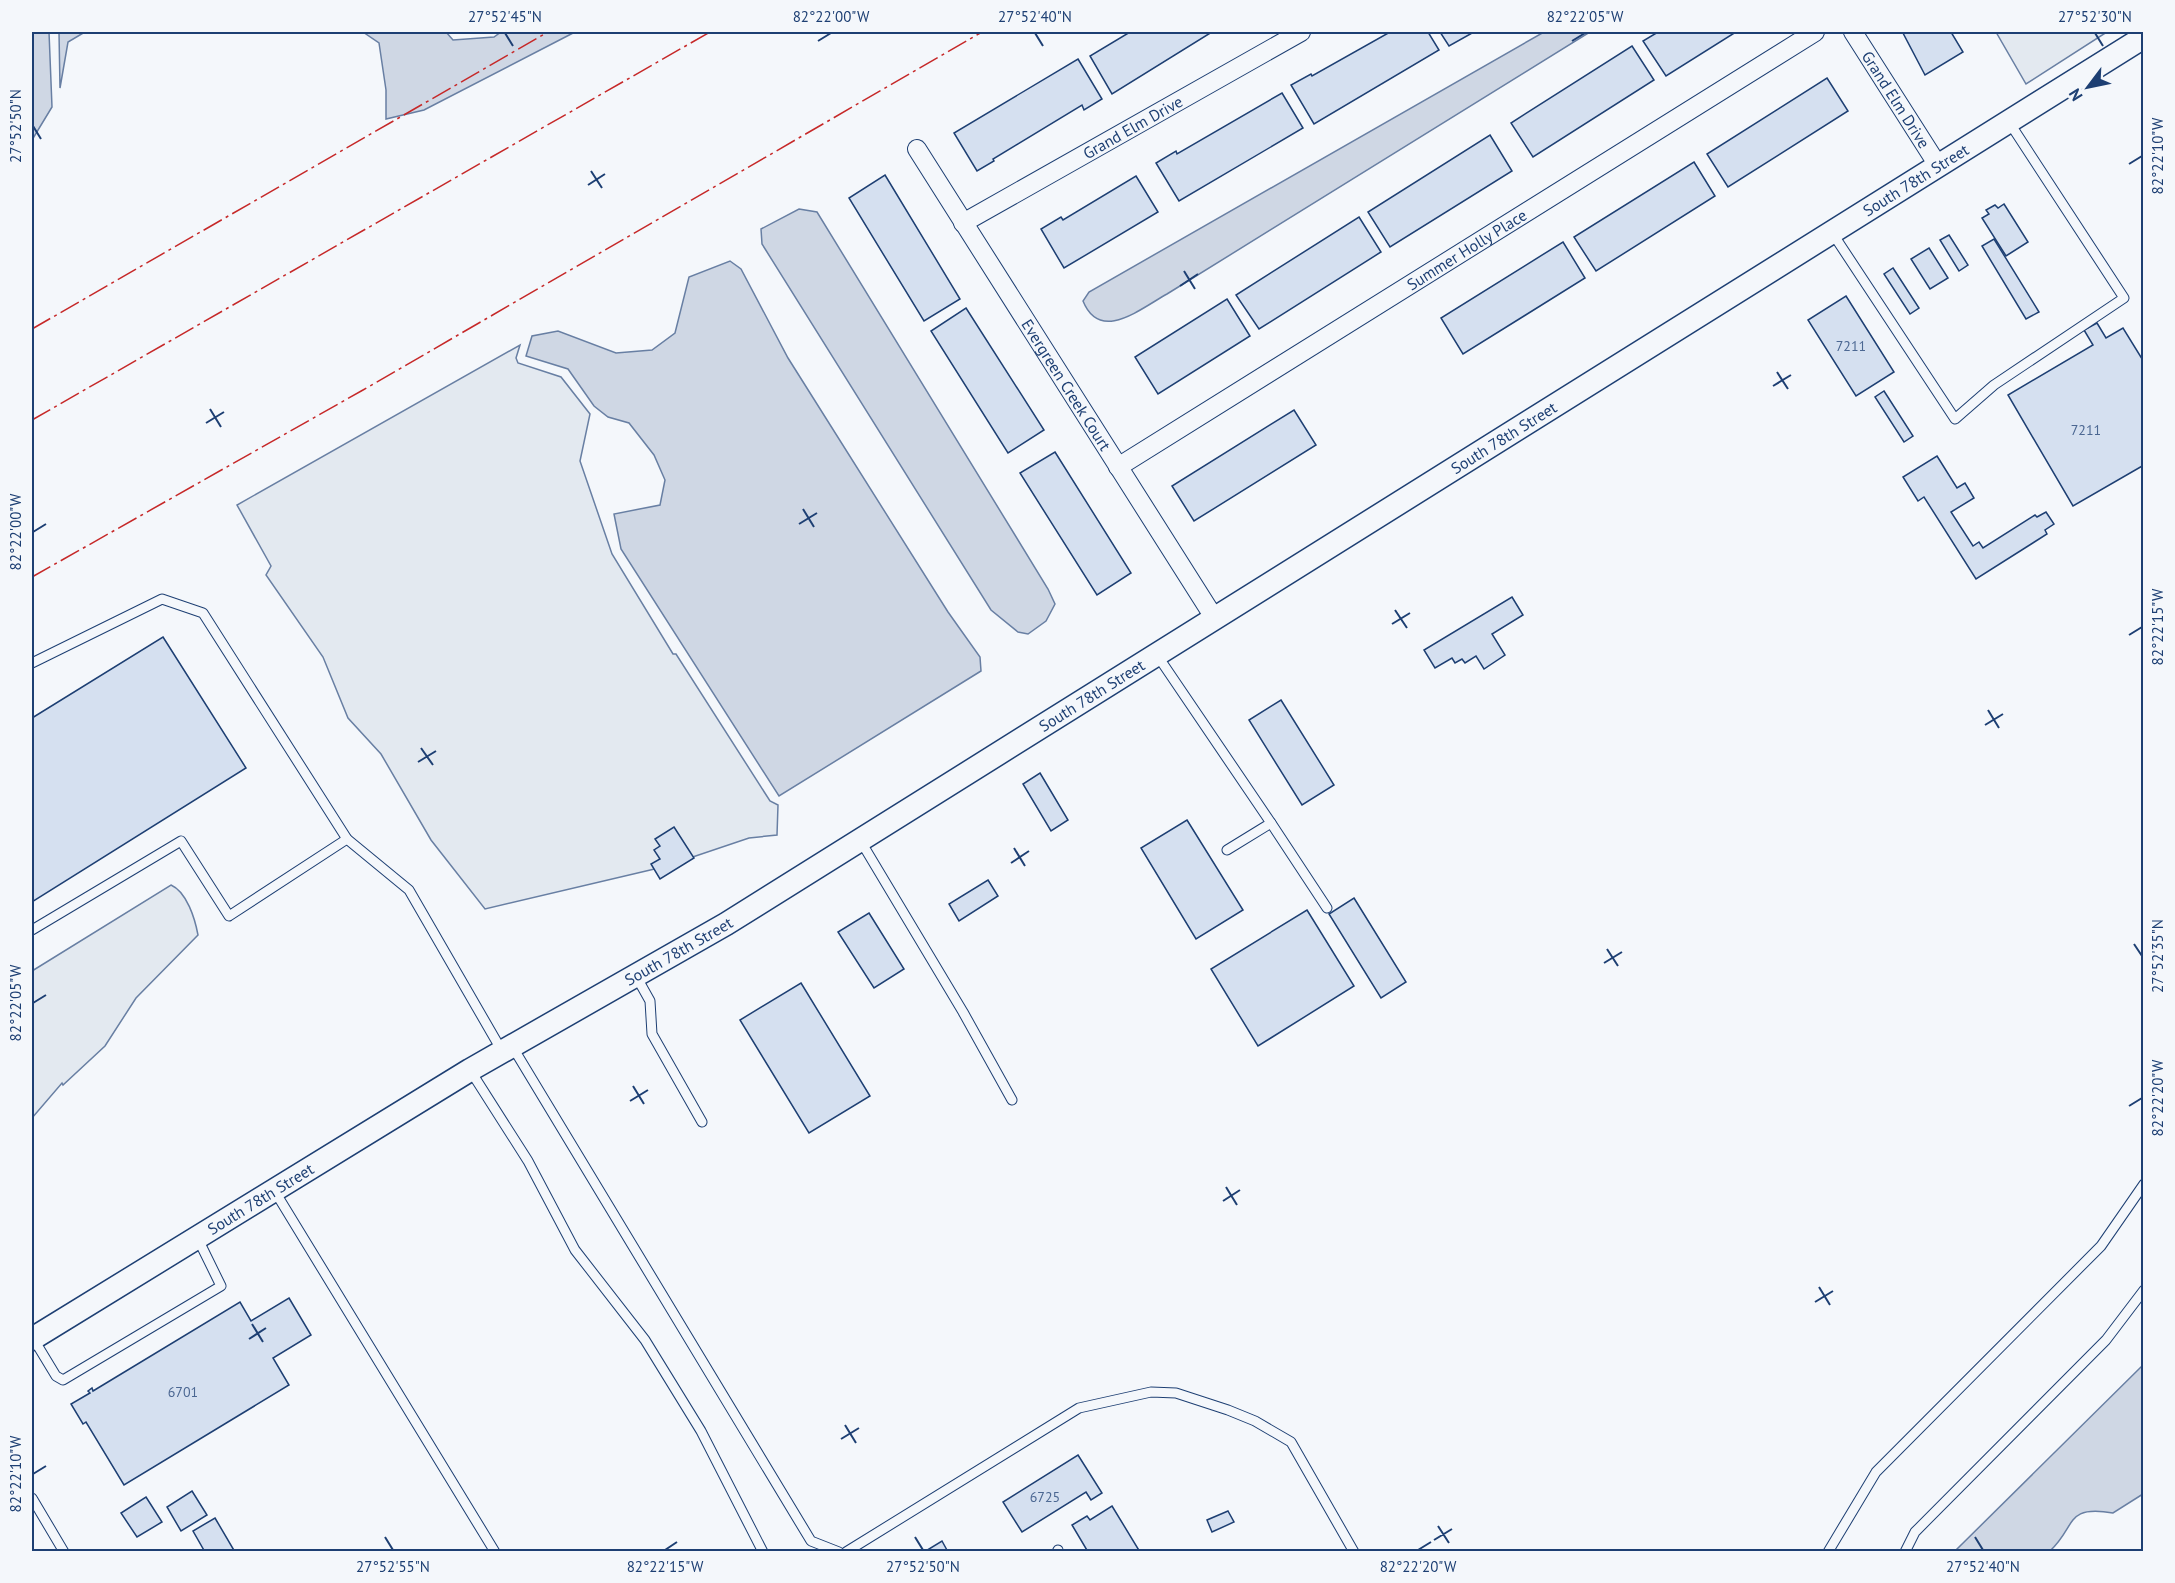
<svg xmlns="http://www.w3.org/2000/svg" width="2175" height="1583" viewBox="0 0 2175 1583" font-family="'PT Sans',sans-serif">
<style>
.green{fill:#e3e9f0;stroke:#687fa3;stroke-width:1.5}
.water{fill:#cfd7e4;stroke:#687fa3;stroke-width:1.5}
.building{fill:#d5e0f0;stroke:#1d3f73;stroke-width:1.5}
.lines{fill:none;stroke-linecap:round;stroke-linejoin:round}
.service-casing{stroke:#1d3f73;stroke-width:11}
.minor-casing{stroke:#1d3f73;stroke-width:20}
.tertiary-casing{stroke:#1d3f73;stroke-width:25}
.service{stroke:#f4f7fb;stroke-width:9}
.minor{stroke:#f4f7fb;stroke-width:18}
.tertiary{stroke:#f4f7fb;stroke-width:22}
.power{stroke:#c62828;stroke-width:1.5;stroke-dasharray:21 4.5 3 4.5;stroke-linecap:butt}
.ticks{fill:none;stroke:#1d3f73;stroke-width:2}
.labels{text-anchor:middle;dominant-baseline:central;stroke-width:4.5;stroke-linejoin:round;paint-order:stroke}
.number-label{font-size:14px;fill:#4b6792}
.street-label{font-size:16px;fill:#1d3f73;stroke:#f4f7fb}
.neatline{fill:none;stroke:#1d3f73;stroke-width:2}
.ticks-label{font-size:15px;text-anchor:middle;fill:#1d3f73}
</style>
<rect width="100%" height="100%" fill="#f4f7fb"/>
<g class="green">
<polygon points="1996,32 2107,32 2026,84"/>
<polygon points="520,345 516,358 518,363 561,377 590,414 580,461 612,554 673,654 676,654 770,801 778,805 777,835 749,838 663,867 485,909 431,840 381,754 348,718 323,657 266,575 271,566 237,505"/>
<path d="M171,885C187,892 195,919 198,935L136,998L105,1046L63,1085L62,1083L32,1118V971Z"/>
</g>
<g class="water">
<polygon points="32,32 49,32 52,107 32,140"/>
<polygon points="59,32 85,32 68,42 60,88"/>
<polygon points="363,32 446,32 453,40 494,37 501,32 575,32 424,110 386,119 386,90 379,43"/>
<path d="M1544,32H1590L1167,294C1140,309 1100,343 1083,301L1089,292Z"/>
<polygon points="799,209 817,212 1048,589 1055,604 1046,621 1028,634 1018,632 991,610 762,244 761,229"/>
<polygon points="730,261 741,269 788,358 948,612 980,657 981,671 779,796 621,549 614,514 660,505 665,480 654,455 629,423 608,417 594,406 568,369 526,356 532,336 558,331 616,353 652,350 675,333 689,277"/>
<path d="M2143,1365V1494L2113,1513C2064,1505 2077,1526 2050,1551H1955Z"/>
</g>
<g class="building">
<polygon points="1130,32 1212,32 1112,94 1090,56"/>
<polygon points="1390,32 1428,32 1439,50 1314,124 1291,85 1311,74 1312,76"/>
<polygon points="1440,32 1474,32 1449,46"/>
<polygon points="1658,32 1736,32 1666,76 1643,41"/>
<polygon points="1905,32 1951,32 1963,52 1925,75 1903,33"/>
<polygon points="1632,46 1654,80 1533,157 1511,123"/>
<polygon points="1078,59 1102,99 1084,110 1082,105 993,159 994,161 977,171 954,133"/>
<polygon points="1827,78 1848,111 1728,187 1707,154"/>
<polygon points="1282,93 1303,128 1179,201 1156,163 1176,151 1177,154"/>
<polygon points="1490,135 1512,171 1390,247 1368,212"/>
<polygon points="1694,162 1715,196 1596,271 1574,237"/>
<polygon points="885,175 960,299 924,321 849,198"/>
<polygon points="1136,176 1158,212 1064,268 1041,229 1061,217 1063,220"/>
<polygon points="2004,204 2028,242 2006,256 1982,218 1989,214 1986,210 1995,205 1998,208"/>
<polygon points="1359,217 1381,252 1259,329 1236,295"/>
<polygon points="1949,235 1968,265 1959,271 1940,240"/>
<polygon points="1994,239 2039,312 2026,319 1982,246"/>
<polygon points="1563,242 1585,278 1463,354 1441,318"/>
<polygon points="1929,248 1948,278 1930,289 1911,259"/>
<polygon points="1893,268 1919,308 1910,314 1884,274"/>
<polygon points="1846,296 1894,372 1856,396 1808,320"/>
<polygon points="1227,299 1250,336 1158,394 1135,357"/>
<polygon points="966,308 1044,430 1008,453 931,331"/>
<polygon points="2097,323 2106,338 2123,328 2144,362 2144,465 2073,506 2008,395 2093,345 2084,330"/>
<polygon points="1884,391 1913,436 1904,442 1875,397"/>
<polygon points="1294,410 1316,445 1194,521 1172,486"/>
<polygon points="1055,452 1131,573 1097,595 1020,473"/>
<polygon points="1937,456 1957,488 1965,483 1974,498 1951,512 1973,546 1979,542 1983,548 2035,515 2037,517 2046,512 2054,524 2045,530 2047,534 1976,579 1924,497 1918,501 1903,477"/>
<polygon points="1512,597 1523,615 1492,634 1505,655 1484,669 1476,656 1465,663 1462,659 1455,663 1452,658 1435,668 1424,650"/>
<polygon points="163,637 246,768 32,902 32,718"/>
<polygon points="1281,700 1334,785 1302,805 1249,720"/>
<polygon points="1040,773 1068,820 1051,831 1023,784"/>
<polygon points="1187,820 1243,910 1196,939 1141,848"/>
<polygon points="674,827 694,858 660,879 651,864 660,859 654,850 660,846 655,839"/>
<polygon points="988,880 998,896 959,921 949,904"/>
<polygon points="1354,898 1406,982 1381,998 1329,914"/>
<polygon points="1307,910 1354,986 1258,1046 1211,969"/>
<polygon points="869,913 904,969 874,988 838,932"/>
<polygon points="801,983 870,1096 809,1133 740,1020"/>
<polygon points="289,1298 311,1335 273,1358 289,1385 124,1485 86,1422 83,1424 71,1404 90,1393 88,1391 92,1388 93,1391 240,1302 251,1321"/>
<polygon points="1078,1455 1102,1493 1091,1500 1086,1492 1022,1532 1003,1502"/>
<polygon points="192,1491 207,1515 181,1531 167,1507"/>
<polygon points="146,1497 162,1522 137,1537 121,1513"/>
<polygon points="1112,1506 1140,1552 1088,1552 1072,1525 1087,1516 1090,1520"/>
<polygon points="1228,1511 1234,1522 1212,1532 1207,1520"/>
<polygon points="215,1518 235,1552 205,1552 193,1531"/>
<polygon points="942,1541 948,1552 924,1552"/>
</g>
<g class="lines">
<defs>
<g id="service">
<polyline points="1833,234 1955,419 1994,385 2124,298 2009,122"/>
<polyline points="1157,655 1271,823 1227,850"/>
<polyline points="32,663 162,599 203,613 347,839 409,890 502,1051"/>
<polyline points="1271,823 1327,908"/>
<polyline points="860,840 963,1012 1012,1100"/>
<polyline points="32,930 181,841 229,916 347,839"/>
<polyline points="636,976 650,1001 652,1034 702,1122"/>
<polyline points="512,1046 811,1541 839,1552"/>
<polyline points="470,1070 528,1161 575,1250 645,1340 701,1431 763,1552"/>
<polyline points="274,1190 495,1552"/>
<polyline points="33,1338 56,1376 63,1380 221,1286 197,1237"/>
<polyline points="32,1498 64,1552"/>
<polyline points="846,1552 1079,1408 1151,1392 1176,1393 1228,1410 1255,1421 1291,1442 1354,1552"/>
<polyline points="1057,1552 1058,1550"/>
<polyline points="1828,1552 1876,1472 2101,1246 2144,1184"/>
<polyline points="1905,1552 1915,1532 2106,1340 2144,1290"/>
</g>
<g id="minor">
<path id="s1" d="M1853,32L1939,167"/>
<path id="s2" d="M917,149L1215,619"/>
<path id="s3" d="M963,223L1301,32"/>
<path id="s4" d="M1118,467L1815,32"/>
</g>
<g id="tertiary">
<path id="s5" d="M32,1339L470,1070L726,924L2144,37"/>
</g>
</defs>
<use href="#service" class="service-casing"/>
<use href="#minor" class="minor-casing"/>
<use href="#tertiary" class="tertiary-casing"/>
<use href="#service" class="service"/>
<use href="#minor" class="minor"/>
<use href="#tertiary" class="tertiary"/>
<g class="power">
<polyline points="32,329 548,32"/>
<polyline points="32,420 710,32"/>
<polyline points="32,577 363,390 982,32"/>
</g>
</g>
<path class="ticks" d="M505,33L513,46M1035,33L1043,46M2095,33L2103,46M818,41L831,33M1572,41L1585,33M33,126L41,139M2129,164L2142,156M591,171L602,188M588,185L605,174M1184,271L1195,289M1180,286L1198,274M1777,372L1788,389M1773,386L1791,375M210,409L221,427M206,423L224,412M803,509L814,527M799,524L817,513M33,532L46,524M1395,610L1407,628M1392,624L1410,613M2129,635L2142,627M1988,710L1999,728M1985,725L2003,714M421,748L433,765M418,762L436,751M1014,848L1025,866M1011,863L1029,851M2134,944L2142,956M1607,949L1618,966M1604,963L1622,952M33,1003L46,995M633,1086L644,1104M630,1101L648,1090M2129,1106L2142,1098M1226,1187L1237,1205M1223,1201L1240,1190M1819,1287L1830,1305M1815,1302L1833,1291M252,1324L263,1342M249,1339L266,1328M845,1425L856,1443M841,1439L859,1428M33,1474L46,1466M1438,1526L1449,1543M385,1537L393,1550M915,1537L923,1550M1975,1537L1983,1550M1434,1540L1452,1529M665,1550L677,1542M1418,1550L1431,1542"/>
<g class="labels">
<g class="number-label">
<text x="1851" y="346">7211</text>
<text x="2086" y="430">7211</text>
<text x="183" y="1392">6701</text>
<text x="1045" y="1497">6725</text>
</g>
<g class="street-label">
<text stroke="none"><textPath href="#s1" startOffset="80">Grand Elm Drive</textPath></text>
<text stroke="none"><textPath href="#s3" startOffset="195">Grand Elm Drive</textPath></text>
<text stroke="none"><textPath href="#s5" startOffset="2212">South 78th Street</textPath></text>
<text stroke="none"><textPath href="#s4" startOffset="411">Summer Holly Place</textPath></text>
<text stroke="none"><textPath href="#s2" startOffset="279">Evergreen Creek Court</textPath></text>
<text stroke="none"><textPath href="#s5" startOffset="1726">South 78th Street</textPath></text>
<text stroke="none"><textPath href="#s5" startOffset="1240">South 78th Street</textPath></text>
<text stroke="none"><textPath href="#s5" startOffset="754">South 78th Street</textPath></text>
<text stroke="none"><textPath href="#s5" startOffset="268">South 78th Street</textPath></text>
</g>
</g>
<rect width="2175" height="1583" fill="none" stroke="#f4f7fb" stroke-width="66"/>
<g transform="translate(2088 87) rotate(238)" stroke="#f4f7fb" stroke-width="4.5" paint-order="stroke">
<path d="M0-4.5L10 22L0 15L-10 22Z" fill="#1d3f73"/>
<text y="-9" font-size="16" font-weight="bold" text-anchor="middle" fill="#1d3f73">N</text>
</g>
<rect x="33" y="33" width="2109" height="1517" class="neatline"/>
<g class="ticks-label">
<text x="505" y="22">27°52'45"N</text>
<text x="831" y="22">82°22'00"W</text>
<text x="1035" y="22">27°52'40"N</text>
<text x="1585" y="22">82°22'05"W</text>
<text x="2095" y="22">27°52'30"N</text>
<text transform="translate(16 126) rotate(-90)" y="5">27°52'50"N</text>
<text transform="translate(2158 156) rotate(-90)" y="5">82°22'10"W</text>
<text transform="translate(16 532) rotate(-90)" y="5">82°22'00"W</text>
<text transform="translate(2158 627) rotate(-90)" y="5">82°22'15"W</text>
<text transform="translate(2158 956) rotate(-90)" y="5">27°52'35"N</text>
<text transform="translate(16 1003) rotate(-90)" y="5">82°22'05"W</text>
<text transform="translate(2158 1098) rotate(-90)" y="5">82°22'20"W</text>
<text transform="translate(16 1474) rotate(-90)" y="5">82°22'10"W</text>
<text x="393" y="1572">27°52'55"N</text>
<text x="665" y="1572">82°22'15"W</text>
<text x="923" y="1572">27°52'50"N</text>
<text x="1418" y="1572">82°22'20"W</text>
<text x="1983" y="1572">27°52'40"N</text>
</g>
</svg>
